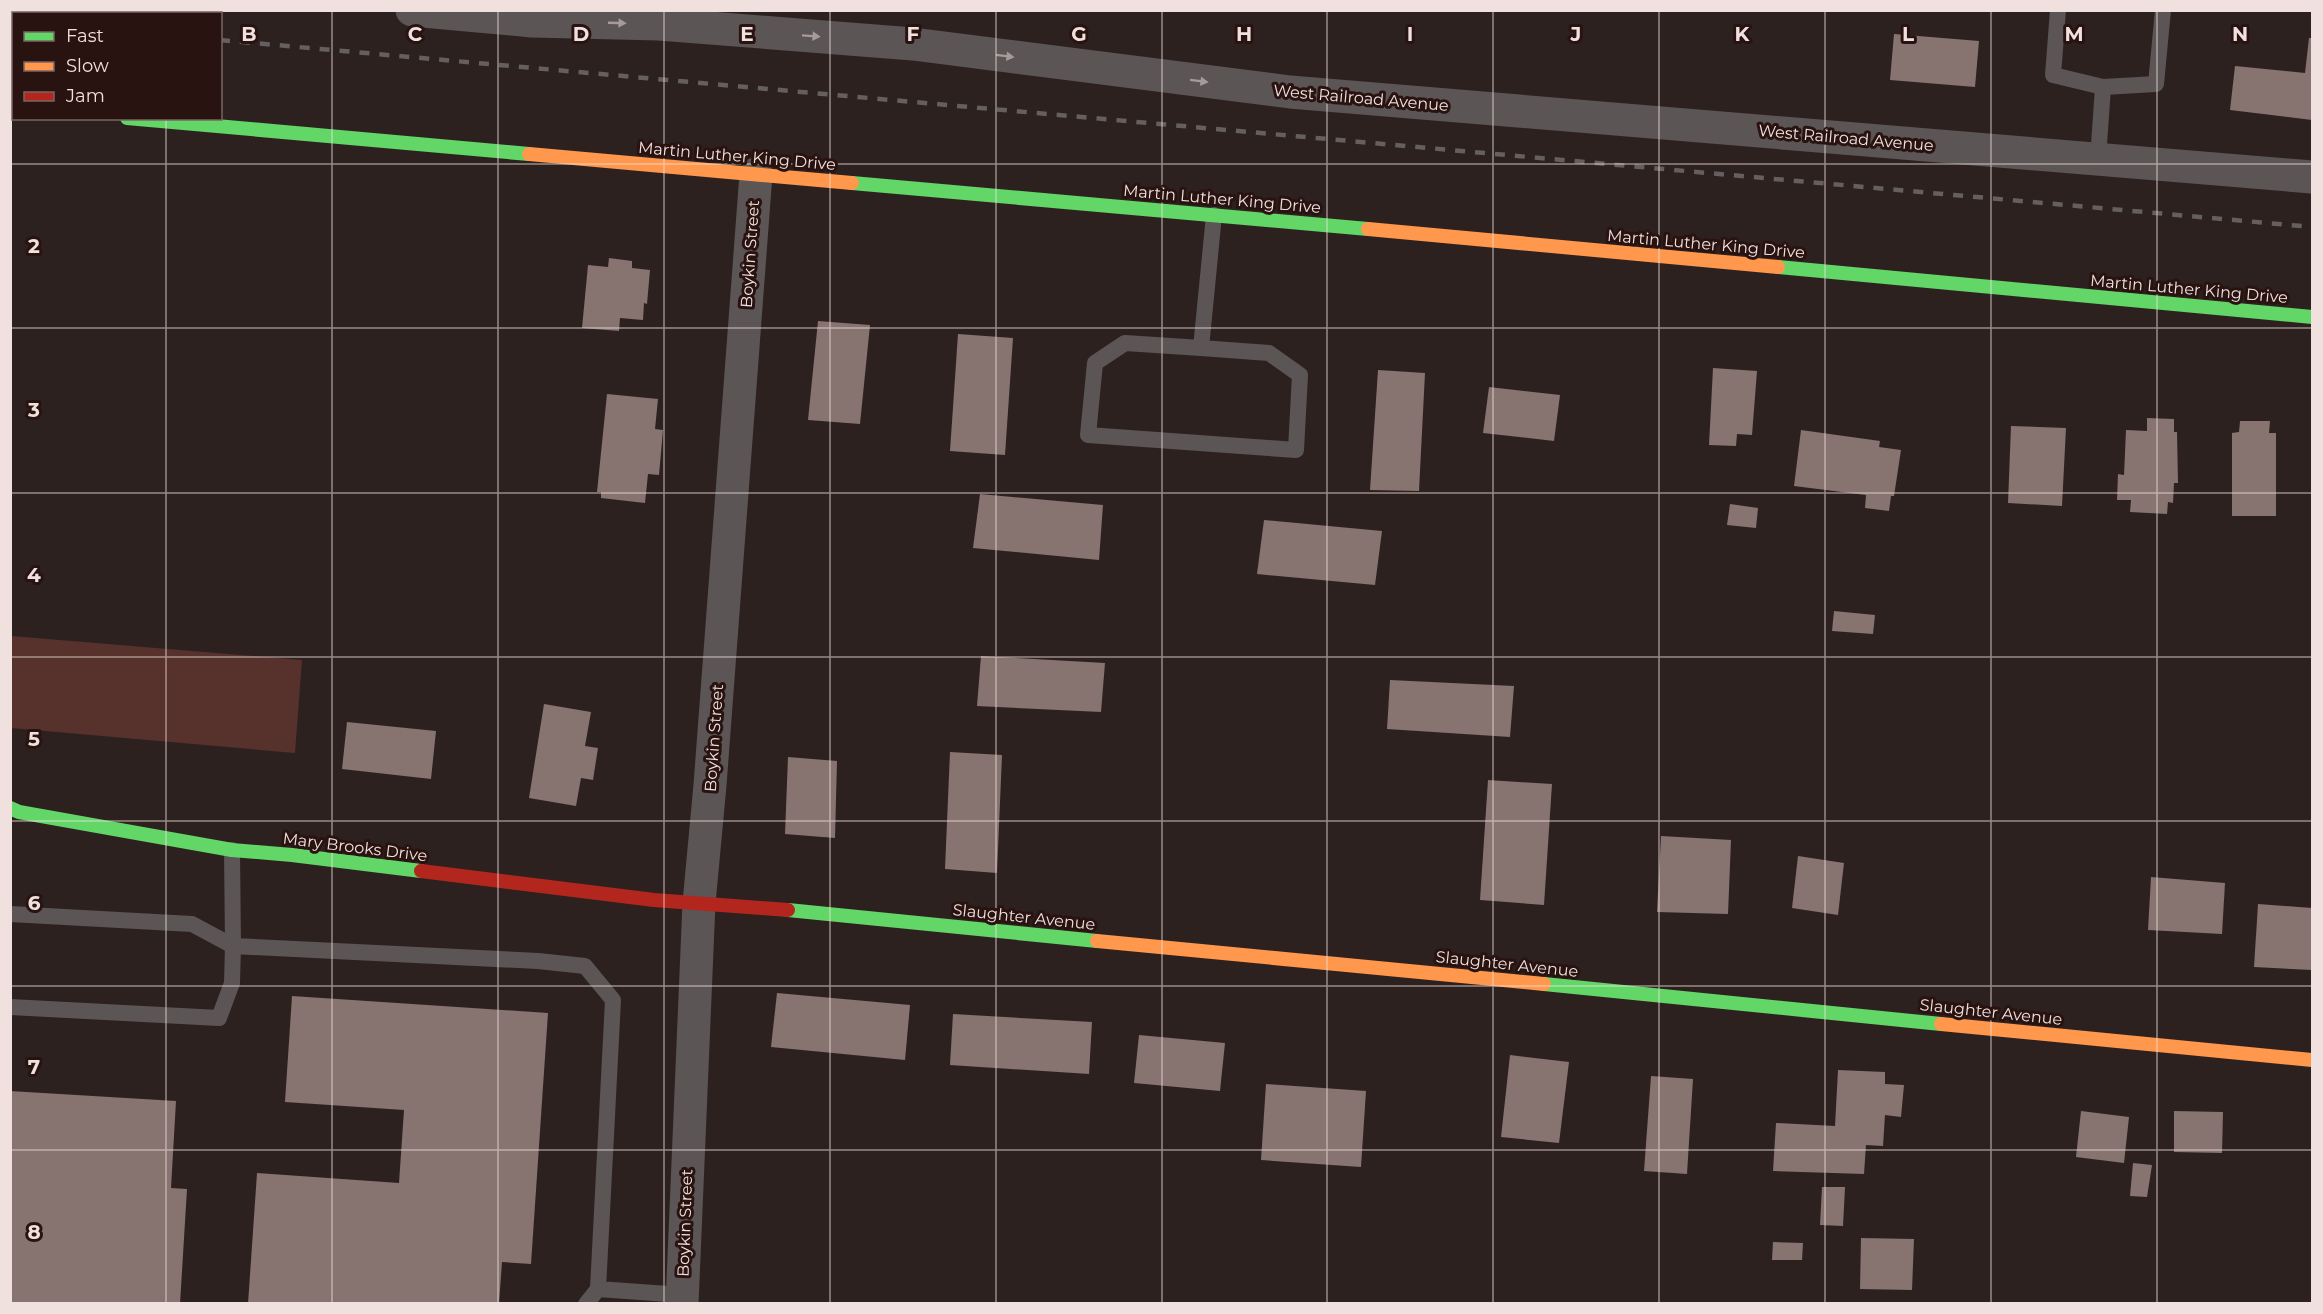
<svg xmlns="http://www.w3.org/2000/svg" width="2323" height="1314" viewBox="0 0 2323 1314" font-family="Montserrat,sans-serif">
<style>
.green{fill:#57312c}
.building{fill:#877370}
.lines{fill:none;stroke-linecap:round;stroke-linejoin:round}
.lane{stroke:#5b5555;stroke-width:16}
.street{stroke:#5b5555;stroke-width:33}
.fast{stroke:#63d668;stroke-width:14}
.slow{stroke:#ff974d;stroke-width:14}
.jam{stroke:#b3261e;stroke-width:14}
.rail{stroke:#655f5f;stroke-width:4.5;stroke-dasharray:10 10;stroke-linecap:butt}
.oneway{fill:#a69b9a}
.grid{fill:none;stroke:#f1e1de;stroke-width:1.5;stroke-opacity:0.55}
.labels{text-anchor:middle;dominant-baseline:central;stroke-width:6;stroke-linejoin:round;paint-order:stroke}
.street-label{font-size:16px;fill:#f1e1de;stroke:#291311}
.grid-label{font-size:20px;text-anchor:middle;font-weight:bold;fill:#f1e1de;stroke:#291311;stroke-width:6;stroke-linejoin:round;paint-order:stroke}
</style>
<rect width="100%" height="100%" fill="#2d2120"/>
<polygon class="green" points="11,636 302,660 295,753 11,728"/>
<g class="building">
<polygon points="1894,34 1979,41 1975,87 1890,80"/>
<polygon points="2309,38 2312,38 2312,120 2230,110 2235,66 2305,73"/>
<polygon points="609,258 632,261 632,268 650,270 647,304 644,303 643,320 620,318 619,331 582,328 588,265 608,267"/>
<polygon points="818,321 870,325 860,424 808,420"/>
<polygon points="958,334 1013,338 1005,455 950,451"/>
<polygon points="1713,368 1757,371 1752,435 1737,434 1736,446 1709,445"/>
<polygon points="1378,370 1425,373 1419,491 1370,490"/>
<polygon points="1489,387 1560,395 1554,441 1483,433"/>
<polygon points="607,394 658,399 655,429 663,430 659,475 648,474 645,503 601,498 601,492 597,492"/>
<polygon points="2147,418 2174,419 2174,432 2177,432 2178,483 2174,483 2173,503 2168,502 2167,514 2130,512 2131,500 2117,500 2118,474 2124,475 2126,430 2147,431"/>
<polygon points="2240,421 2270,421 2269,433 2276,433 2276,516 2232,516 2232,433 2239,432"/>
<polygon points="2011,426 2066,428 2062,506 2008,503"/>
<polygon points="1801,430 1880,441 1879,447 1901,450 1894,496 1891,496 1889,511 1865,508 1866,495 1794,486"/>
<polygon points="980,494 1103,505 1099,560 973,548"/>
<polygon points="1730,504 1758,508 1756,528 1727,525"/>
<polygon points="1264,520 1382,531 1375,585 1257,574"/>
<polygon points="1834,611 1875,615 1873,634 1832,631"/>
<polygon points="981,656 1105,663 1101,712 977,706"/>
<polygon points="1390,680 1514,686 1510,737 1387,729"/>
<polygon points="544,704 591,712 585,746 598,748 593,780 581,778 576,806 529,798"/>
<polygon points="347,722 436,731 431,779 342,769"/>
<polygon points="950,752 1002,755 997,873 945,869"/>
<polygon points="788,757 837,761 835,838 785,834"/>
<polygon points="1488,780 1552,784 1544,905 1480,900"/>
<polygon points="1661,836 1731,840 1728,914 1657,912"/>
<polygon points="1798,856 1844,863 1838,915 1792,908"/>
<polygon points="2151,877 2225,883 2222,934 2148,930"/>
<polygon points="2258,904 2312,908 2312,970 2254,967"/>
<polygon points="777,993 910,1005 905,1060 771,1047"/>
<polygon points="292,996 548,1013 531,1264 502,1262 499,1304 248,1304 257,1173 399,1183 404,1110 285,1102"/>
<polygon points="953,1014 1092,1022 1089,1074 950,1065"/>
<polygon points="1139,1035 1225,1043 1220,1091 1134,1083"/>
<polygon points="1510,1055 1569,1062 1559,1143 1501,1137"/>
<polygon points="1838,1070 1885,1072 1885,1084 1904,1085 1901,1117 1885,1115 1883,1146 1866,1145 1864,1174 1773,1171 1776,1123 1835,1126"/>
<polygon points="1651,1076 1693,1079 1687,1174 1644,1171"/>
<polygon points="1266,1084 1366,1091 1361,1167 1261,1160"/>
<polygon points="10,1091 176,1101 171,1188 187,1189 180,1304 10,1304"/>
<polygon points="2081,1111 2129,1117 2124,1163 2076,1157"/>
<polygon points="2174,1111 2223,1112 2222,1153 2174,1152"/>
<polygon points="2133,1163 2152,1165 2147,1197 2130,1196"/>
<polygon points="1822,1187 1845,1187 1843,1226 1820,1225"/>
<polygon points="1861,1238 1914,1239 1912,1290 1860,1289"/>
<polygon points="1773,1242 1803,1243 1802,1260 1772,1260"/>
</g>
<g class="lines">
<g class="lane">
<polyline points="2058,10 2053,75 2103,87 2098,159"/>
<polyline points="2103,87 2156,84 2163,10"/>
<polyline points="1201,348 1125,343 1095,363 1088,435 1296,450 1300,375 1269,353 1201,348 1214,215"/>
<polyline points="232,850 233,946 538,961 585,966 613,1000 598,1289 682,1295"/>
<polyline points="10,914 192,924 233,946 232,983 219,1018 10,1007"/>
<polyline points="586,1304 598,1289"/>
</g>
<g class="street">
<polyline points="412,10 532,21 659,24 913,44 1290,92 2312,177"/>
<polyline points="682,1304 699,903 710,785 756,174"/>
</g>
<g class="fast">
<polyline points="127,118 529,154"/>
<polyline points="852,183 1368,229"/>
<polyline points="1778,267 2312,317"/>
<polyline points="10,808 19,812 232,850 292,855 421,871"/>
<polyline points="788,910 1097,941"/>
<polyline points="1544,984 1941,1024"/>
</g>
<g class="slow">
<polyline points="10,108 14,109"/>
<polyline points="529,154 852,183"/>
<polyline points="1368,229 1778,267"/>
<polyline points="1097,941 1544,984"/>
<polyline points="1941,1024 2312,1060"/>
</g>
<polyline class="jam" points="421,871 654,900 788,910"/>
<g class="rail">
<polyline points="10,22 14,23"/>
<polyline points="220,40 2312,227"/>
</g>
</g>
<defs><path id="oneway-solid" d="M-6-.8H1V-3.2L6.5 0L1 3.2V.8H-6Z" transform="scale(1.5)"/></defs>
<g class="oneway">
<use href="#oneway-solid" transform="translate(617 23) rotate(2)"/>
<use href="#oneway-solid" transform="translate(811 36) rotate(4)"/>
<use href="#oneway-solid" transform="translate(1005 56) rotate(7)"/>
<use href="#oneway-solid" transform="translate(1199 81) rotate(7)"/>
</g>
<path class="grid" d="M166,10V14M332,10V1304M498,10V1304M664,10V1304M830,10V1304M996,10V1304M1162,10V1304M1327,10V1304M1493,10V1304M1659,10V1304M1825,10V1304M1991,10V1304M2157,10V1304M166,118V1304M10,164H2312M10,328H2312M10,493H2312M10,657H2312M10,821H2312M10,986H2312M10,1150H2312"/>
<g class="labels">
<g class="street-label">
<text transform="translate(1361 98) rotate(5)">West Railroad Avenue</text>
<text transform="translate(1846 138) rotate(5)">West Railroad Avenue</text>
<text transform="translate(737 156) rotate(5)">Martin Luther King Drive</text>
<text transform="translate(1222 199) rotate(5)">Martin Luther King Drive</text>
<text transform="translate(1706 244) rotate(5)">Martin Luther King Drive</text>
<text transform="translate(750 254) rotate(-86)">Boykin Street</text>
<text transform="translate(2189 289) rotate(5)">Martin Luther King Drive</text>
<text transform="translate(714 738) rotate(-86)">Boykin Street</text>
<text transform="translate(355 847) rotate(7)">Mary Brooks Drive</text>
<text transform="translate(1024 917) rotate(6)">Slaughter Avenue</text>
<text transform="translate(1507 964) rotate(6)">Slaughter Avenue</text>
<text transform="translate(1991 1012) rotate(6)">Slaughter Avenue</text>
<text transform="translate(685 1223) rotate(-88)">Boykin Street</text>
</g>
</g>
<g class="grid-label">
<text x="249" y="41">B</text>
<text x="415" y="41">C</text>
<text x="581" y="41">D</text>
<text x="747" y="41">E</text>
<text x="913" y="41">F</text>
<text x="1079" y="41">G</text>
<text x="1244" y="41">H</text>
<text x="1410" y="41">I</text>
<text x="1576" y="41">J</text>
<text x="1742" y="41">K</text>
<text x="1908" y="41">L</text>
<text x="2074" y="41">M</text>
<text x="2240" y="41">N</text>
<text x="34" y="253">2</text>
<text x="34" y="417">3</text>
<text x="34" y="582">4</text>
<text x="34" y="746">5</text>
<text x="34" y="910">6</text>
<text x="34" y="1074">7</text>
<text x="34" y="1239">8</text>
</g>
<rect width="2323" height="1314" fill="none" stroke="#f1e1de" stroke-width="24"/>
<rect x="12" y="12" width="210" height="108" fill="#291311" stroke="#796563" stroke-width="1.5"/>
<rect x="24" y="32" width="30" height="9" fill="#63d668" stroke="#796563" stroke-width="1.5"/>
<text x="66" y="42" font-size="18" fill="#f1e1de">Fast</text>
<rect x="24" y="62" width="30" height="9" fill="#ff974d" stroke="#796563" stroke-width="1.5"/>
<text x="66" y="72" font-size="18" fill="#f1e1de">Slow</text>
<rect x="24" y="92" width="30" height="9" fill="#b3261e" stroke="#796563" stroke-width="1.5"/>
<text x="66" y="102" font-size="18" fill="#f1e1de">Jam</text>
</svg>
